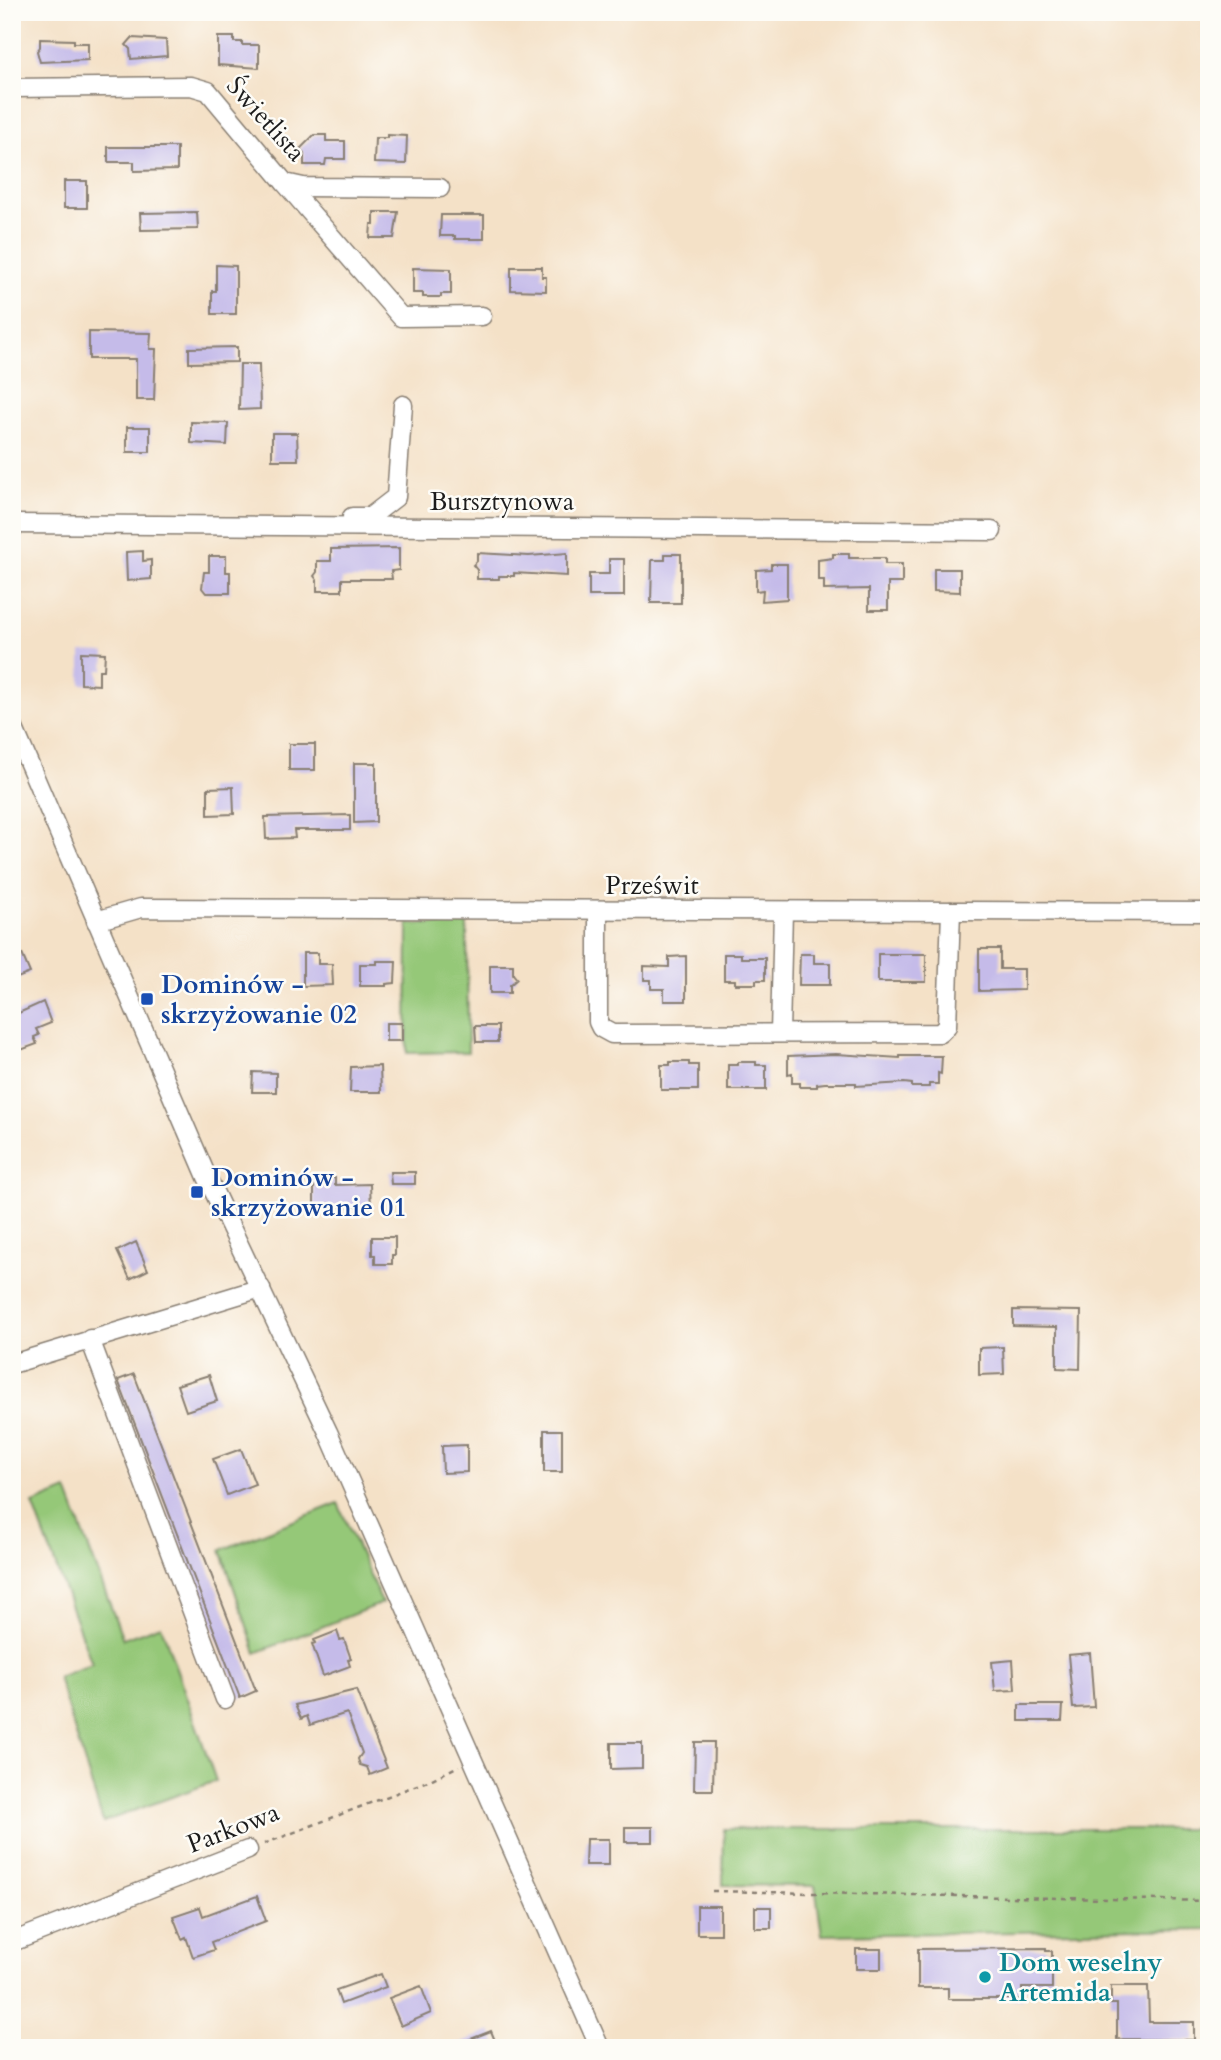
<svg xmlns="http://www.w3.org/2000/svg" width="1221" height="2060" viewBox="0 0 1221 2060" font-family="Cardo,serif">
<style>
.green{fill:#95c878;stroke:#58724a;stroke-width:2}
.building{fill:#c5bbe9}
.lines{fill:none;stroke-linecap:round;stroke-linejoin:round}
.minor-casing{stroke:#887e72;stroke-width:21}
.path{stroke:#887e72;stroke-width:2.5;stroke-dasharray:5 5;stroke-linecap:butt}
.minor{stroke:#fff;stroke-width:18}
.transit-dot{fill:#1a4fb4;stroke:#fdfcf7;stroke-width:2.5}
.culture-dot{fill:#0f9aa8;stroke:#fdfcf7;stroke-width:2.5}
.labels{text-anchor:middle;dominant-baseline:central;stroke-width:5;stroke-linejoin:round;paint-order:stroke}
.street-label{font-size:26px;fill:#1c1c1c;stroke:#fdfcf7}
.transit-label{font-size:26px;font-weight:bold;fill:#164399;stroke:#fdfcf7;text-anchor:start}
.culture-label{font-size:26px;font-weight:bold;fill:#0d838f;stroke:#fdfcf7;text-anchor:start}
</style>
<rect width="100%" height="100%" fill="#fdfcf7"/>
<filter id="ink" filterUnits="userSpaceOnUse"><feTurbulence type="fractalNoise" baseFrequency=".0143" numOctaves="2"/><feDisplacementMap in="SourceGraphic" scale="14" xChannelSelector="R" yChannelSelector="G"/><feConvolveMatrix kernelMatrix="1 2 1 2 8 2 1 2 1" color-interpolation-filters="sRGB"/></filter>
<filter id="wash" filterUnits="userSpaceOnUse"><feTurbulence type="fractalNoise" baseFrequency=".00686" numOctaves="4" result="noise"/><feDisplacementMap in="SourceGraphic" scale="28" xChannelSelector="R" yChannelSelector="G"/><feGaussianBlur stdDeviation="1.57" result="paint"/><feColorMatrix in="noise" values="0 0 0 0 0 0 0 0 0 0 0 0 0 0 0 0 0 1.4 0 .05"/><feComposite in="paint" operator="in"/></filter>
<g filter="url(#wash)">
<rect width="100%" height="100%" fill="#f4e1c7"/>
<g class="green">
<polygon points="408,924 467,924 468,1052 407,1053"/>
<polygon points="67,1490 123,1639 161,1625 216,1781 103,1822 58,1677 92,1664 33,1504"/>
<polygon points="338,1503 382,1603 256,1653 221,1550"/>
<polygon points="724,1829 1209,1829 1209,1929 822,1935 815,1886 723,1885"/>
</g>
<g id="blocks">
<g class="building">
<polygon points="218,37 234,37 234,42 242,42 242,45 259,45 259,68 218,65"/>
<polygon points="132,38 166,40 167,56 131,59 130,49 126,45"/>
<polygon points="40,39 74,40 74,43 88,43 88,60 40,62 37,51 40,47"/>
<polygon points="314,135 326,135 326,141 345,141 345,159 326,159 325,165 304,165 304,154 300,149"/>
<polygon points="387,135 407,136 406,164 374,163 375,138 387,138"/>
<polygon points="108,147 177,147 177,170 134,171 134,162 108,162"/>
<rect x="64" y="181" width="23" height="27"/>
<polygon points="197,212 198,229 141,230 140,213"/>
<polygon points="374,212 398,212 394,238 370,238 371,224 374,224"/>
<polygon points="441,215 484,215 484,239 455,239 455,236 440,236"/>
<polygon points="216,265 236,266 236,314 212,314 212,291 216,291"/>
<polygon points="511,267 542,267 542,277 546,277 546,291 511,290"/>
<polygon points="413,268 451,269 451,294 441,294 441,297 423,297 423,293 413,293"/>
<polygon points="89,332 151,333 150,349 156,349 154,400 136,400 136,359 89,359"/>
<polygon points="237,347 237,362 189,363 189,348"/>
<polygon points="240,364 259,364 260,409 239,410"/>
<polygon points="191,422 228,423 227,445 191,443"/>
<rect x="127" y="427" width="23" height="25"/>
<polygon points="272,433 297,433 298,460 272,460"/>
<polygon points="399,548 399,570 391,571 392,579 342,579 342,591 317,591 317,580 314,576 317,572 317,561 331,561 331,549"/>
<polygon points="143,551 143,561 151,560 151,579 127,581 126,552"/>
<polygon points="477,553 529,556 567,553 567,576 514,573 514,576 499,576 499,579 477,579 477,570 473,565 477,561"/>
<polygon points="665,554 681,554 681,603 651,603 652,560 665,560"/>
<polygon points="833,554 849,554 849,558 885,558 885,564 902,564 902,583 888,583 888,610 869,610 869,589 824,590 824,580 818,580 818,560 833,558"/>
<polygon points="209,556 226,556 226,572 230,572 230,593 206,593 202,588 204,572 209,572"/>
<polygon points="609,559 624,559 624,596 589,596 589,574 609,574"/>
<polygon points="771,564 787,564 787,599 762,601 763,590 756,591 756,570 771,569"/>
<polygon points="934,569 960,569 960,592 934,591"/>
<polygon points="81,652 105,653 104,670 99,670 99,685 81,684"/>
<rect x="289" y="744" width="26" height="26"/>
<polygon points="354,763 376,763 376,822 354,823"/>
<polygon points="233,787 234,814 208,815 208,788"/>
<polygon points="350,815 350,830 294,830 295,838 266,839 265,817"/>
<polygon points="979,949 1000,949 1000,969 1024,969 1024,990 979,991"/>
<polygon points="303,953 318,953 318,964 332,964 333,985 303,986"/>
<polygon points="22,954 30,973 12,980 12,958"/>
<polygon points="724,954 741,954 741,958 765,958 765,980 756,980 756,984 735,984 735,980 724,980"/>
<polygon points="800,954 814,954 814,963 830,963 830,985 799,985"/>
<rect x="878" y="954" width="48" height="28"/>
<polygon points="686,956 686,1001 664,1001 664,989 651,989 651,980 644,980 644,966 669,967 669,957"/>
<polygon points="377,961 396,961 395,983 386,984 386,986 360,986 360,964 377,964"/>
<polygon points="490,965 513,965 513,974 517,979 510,985 510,993 490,993"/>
<polygon points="43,1002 51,1023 36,1029 39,1035 34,1037 37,1044 18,1051 12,1037 12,1016"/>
<rect x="386" y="1023" width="16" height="18"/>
<polygon points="475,1026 498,1026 498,1042 476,1042"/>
<polygon points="836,1054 900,1058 900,1056 942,1056 941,1074 938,1073 938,1084 929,1084 929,1087 912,1087 912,1084 904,1083 856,1086 856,1083 825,1083 817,1084 817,1087 800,1087 800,1083 792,1083 792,1073 788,1074 788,1056"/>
<polygon points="670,1062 689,1062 689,1065 698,1065 698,1090 661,1090 661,1065 670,1065"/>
<polygon points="738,1062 756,1062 756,1065 766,1065 766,1090 728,1090 728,1065 738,1065"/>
<polygon points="380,1066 381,1092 350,1092 351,1067"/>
<polygon points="253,1072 276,1073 276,1092 252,1092"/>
<polygon points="390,1172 415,1172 415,1184 391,1184"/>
<polygon points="314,1178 335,1178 335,1185 370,1184 371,1209 358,1210 358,1206 314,1207"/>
<polygon points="372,1237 395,1237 395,1255 392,1255 392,1264 375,1264 375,1255 372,1255"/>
<polygon points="136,1242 148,1270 130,1279 117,1251"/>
<polygon points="1013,1310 1081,1311 1080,1369 1057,1368 1057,1327 1013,1326"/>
<polygon points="1003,1347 1004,1374 979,1375 979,1348"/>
<polygon points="134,1374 256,1691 240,1698 118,1380"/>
<polygon points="209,1375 217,1401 186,1411 177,1385"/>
<rect x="544" y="1430" width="18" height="42"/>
<polygon points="467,1445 467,1472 443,1473 442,1446"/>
<polygon points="241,1449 255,1484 227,1495 213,1459"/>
<polygon points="337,1631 340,1640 344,1639 351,1659 348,1660 350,1666 323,1676 312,1644 315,1643 314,1640"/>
<polygon points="1090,1653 1094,1707 1073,1708 1068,1655"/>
<polygon points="1013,1660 1015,1690 995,1691 992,1662"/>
<polygon points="356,1690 387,1768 370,1775 367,1767 360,1765 358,1759 362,1753 347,1713 310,1725 307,1716 301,1719 295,1705"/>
<polygon points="1019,1705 1063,1705 1062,1721 1019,1721"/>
<polygon points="695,1742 714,1742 713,1790 694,1790"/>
<polygon points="611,1743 642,1743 642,1768 611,1769"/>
<rect x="625" y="1827" width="28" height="15"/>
<polygon points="586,1839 609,1839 609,1865 585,1865"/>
<polygon points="257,1896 266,1921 211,1942 214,1950 193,1957 186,1937 182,1939 173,1916 200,1907 203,1916"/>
<rect x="697" y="1906" width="23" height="28"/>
<rect x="755" y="1907" width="16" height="21"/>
<polygon points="1046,1948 1046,1951 1052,1951 1052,1988 1022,1988 1022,1999 948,1999 948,1988 918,1988 918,1949"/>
<rect x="856" y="1949" width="25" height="20"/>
<polygon points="381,1974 386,1987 341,2004 336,1990"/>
<polygon points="421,1986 431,2013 401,2026 389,1998"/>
<polygon points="1111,1986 1148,1986 1149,2022 1194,2022 1194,2040 1117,2039 1117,2004 1111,2004"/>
<polygon points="491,2031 498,2048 450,2048 450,2047"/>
</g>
</g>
</g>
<g filter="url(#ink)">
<use href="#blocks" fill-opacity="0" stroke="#887e72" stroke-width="2"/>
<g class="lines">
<defs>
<g id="minor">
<polyline points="12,88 191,86 208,91 285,183 303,187 440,188"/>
<polyline points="285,183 401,317 482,316"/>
<polyline points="352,517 370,517 396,497 403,405"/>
<polyline points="12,524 992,531"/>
<polyline points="12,724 207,1177 328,1432 600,2048"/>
<polyline points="598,911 598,1022 601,1028 612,1034 940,1033 947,1026 951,911"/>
<polyline points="96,921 141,908 1209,912"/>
<polyline points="780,1033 783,911"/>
<polyline points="90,1339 225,1699"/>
<polyline points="12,1364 261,1288"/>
<polyline points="12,1942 248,1850"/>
</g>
</defs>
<use href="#minor" class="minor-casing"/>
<g class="path">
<polyline points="264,1844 430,1780 459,1766"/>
<polyline points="712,1891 1209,1901"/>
</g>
<use href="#minor" class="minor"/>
</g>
</g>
<g class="transit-dot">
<rect x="140" y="992" width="14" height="14" rx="3.5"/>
<rect x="190" y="1185" width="14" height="14" rx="3.5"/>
</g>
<circle class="culture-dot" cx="985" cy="1977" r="7"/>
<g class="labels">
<g class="street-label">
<text transform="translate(266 119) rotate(48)">Świetlista</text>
<text x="502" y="501">Bursztynowa</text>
<text x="652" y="885">Prześwit</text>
<text transform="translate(233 1828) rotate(-21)">Parkowa</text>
</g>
<g class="transit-label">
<text x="161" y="984">Dominów -<tspan x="161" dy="30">skrzyżowanie 02</tspan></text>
<text x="211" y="1177">Dominów -<tspan x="211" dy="30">skrzyżowanie 01</tspan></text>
</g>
<g class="culture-label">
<text x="999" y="1962">Dom weselny<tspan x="999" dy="30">Artemida</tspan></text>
</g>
</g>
<rect width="1221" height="2060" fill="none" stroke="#fdfcf7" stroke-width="42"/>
</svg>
